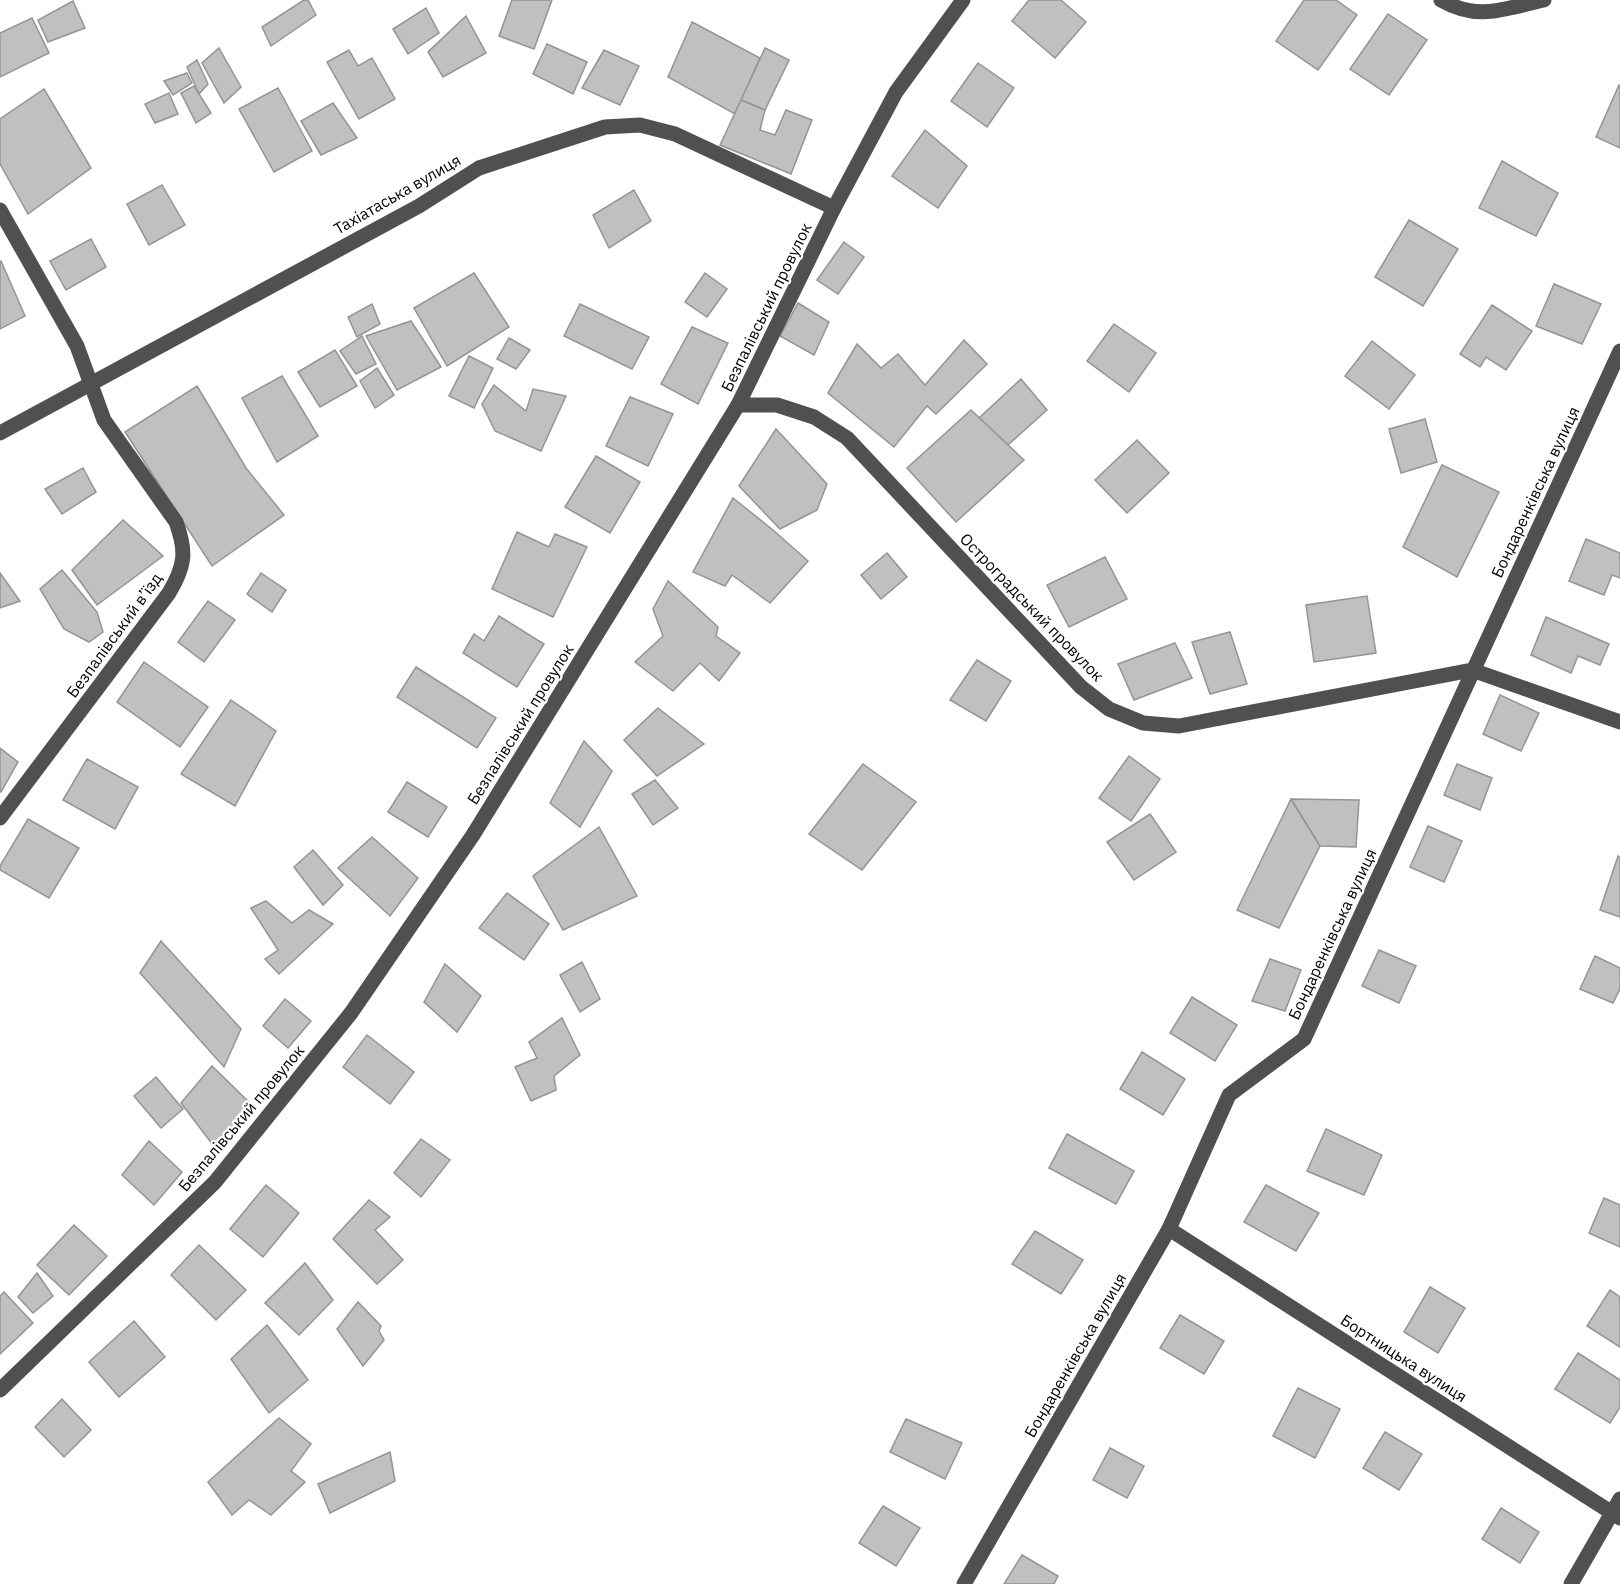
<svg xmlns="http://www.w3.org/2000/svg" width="1620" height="1584" viewBox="0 0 1620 1584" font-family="'IBM Plex Sans',sans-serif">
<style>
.building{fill:#c0c0c0;stroke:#949494;stroke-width:1.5}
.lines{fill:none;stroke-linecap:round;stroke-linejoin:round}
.minor{stroke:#505050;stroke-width:15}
.labels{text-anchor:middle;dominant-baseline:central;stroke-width:4.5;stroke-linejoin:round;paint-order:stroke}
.street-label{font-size:16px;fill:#000;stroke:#fff}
</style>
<rect width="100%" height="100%" fill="#fff"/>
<g class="building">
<polygon points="304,0 308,0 316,15 271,46 262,27"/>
<polygon points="512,0 552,0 534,49 499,36"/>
<polygon points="1029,0 1061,0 1086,22 1055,58 1012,21"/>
<polygon points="1304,0 1336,0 1357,15 1318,70 1276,41"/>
<polygon points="73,1 85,28 48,42 38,20"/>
<polygon points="426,8 439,33 408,54 393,29"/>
<polygon points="1388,14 1427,40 1389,95 1350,69"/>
<polygon points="466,16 486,53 443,77 428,52"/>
<polygon points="32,18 49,53 0,77 0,33"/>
<polygon points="692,22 760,58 735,114 668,77"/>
<polygon points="547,44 587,62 573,94 533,74"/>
<polygon points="219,48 241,87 224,103 202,63"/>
<polygon points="765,48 789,60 765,110 741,100"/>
<polygon points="349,50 358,66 372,58 395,99 359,119 327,62"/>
<polygon points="604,50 639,66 620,105 582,88"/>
<polygon points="197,60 208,84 199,94 187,67"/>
<polygon points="978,63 1014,88 987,127 951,101"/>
<polygon points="187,73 192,83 173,95 164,81"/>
<polygon points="1619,85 1620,85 1620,148 1596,137"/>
<polygon points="194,86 211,113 196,123 181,93"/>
<polygon points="278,88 312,151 274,172 239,109"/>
<polygon points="44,89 91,168 28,214 0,164 0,119"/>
<polygon points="169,93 178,114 155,123 145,104"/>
<polygon points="741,100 765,110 760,130 775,135 786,110 812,120 791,174 720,145"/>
<polygon points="333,103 357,138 321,155 301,121"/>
<polygon points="925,130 967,166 938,208 892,176"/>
<polygon points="1502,161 1558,193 1536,236 1479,208"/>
<polygon points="162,185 185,225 149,245 127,204"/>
<polygon points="634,190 651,221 609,248 593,215"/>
<polygon points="1409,220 1458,249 1423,306 1375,277"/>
<polygon points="91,239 106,267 66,290 50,261"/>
<polygon points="844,242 864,257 838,294 817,280"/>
<polygon points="1,261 25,316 0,329 0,262"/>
<polygon points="474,273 509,327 447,366 414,308"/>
<polygon points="705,273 727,289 707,317 685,302"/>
<polygon points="1554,284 1601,304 1582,344 1536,326"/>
<polygon points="798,303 829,322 814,355 780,336"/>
<polygon points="372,304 380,324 357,337 348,317"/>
<polygon points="580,304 649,337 632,369 564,336"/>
<polygon points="1492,305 1532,331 1506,370 1486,357 1480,367 1460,354"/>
<polygon points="411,321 441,367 397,390 366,336"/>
<polygon points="1114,324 1156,353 1129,392 1087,361"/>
<polygon points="692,327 728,343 698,404 661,384"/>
<polygon points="362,336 376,364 356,374 340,351"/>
<polygon points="509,338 530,350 516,369 497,359"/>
<polygon points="964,340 987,364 936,414 927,406 894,447 828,393 857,344 881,368 898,354 925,385"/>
<polygon points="1372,341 1415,375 1389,409 1345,376"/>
<polygon points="335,350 357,386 320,407 298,372"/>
<polygon points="469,356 493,368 474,408 449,396"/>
<polygon points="377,368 394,395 375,408 360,381"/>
<polygon points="282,376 318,436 277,462 242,398"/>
<polygon points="1021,379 1047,410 1008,445 979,418"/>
<polygon points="494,385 526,411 533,389 566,396 541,451 495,431 482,404"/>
<polygon points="197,386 246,468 284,515 212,566 125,432"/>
<polygon points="630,397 673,414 648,466 606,446"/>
<polygon points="971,410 1024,460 956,522 907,468"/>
<polygon points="1425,419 1437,462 1401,473 1389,429"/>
<polygon points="776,429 827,484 817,510 780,529 739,486"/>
<polygon points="1137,440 1169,473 1127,513 1095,480"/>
<polygon points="596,456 640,482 610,533 565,507"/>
<polygon points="1442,465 1499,492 1457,577 1403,547"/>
<polygon points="83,468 96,492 62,514 45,489"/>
<polygon points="733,498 773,530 808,561 770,603 732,575 725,586 693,572"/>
<polygon points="123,520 163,556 97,605 72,570"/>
<polygon points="517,532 549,547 555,534 587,547 553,617 492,589"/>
<polygon points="1586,539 1620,553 1620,578 1612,575 1604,595 1569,581"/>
<polygon points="887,553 907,577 881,599 861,575"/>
<polygon points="1105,557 1127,599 1069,627 1047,585"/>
<polygon points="62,570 97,612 103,632 89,642 64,629 40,589"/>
<polygon points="0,573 20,601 0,608"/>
<polygon points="261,573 286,590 272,612 247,594"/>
<polygon points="668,581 718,627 716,636 740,653 719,681 700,663 673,691 635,662 663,636 653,609"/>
<polygon points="1367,596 1376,653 1314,662 1306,605"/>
<polygon points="208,601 235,620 204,662 178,642"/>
<polygon points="499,616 544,644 517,687 463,653 474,634 484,641"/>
<polygon points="1546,617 1609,644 1600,665 1578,656 1571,673 1531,655"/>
<polygon points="1230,632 1247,684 1210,694 1192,642"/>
<polygon points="1175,643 1192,678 1134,700 1118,664"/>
<polygon points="977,660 1011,681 986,721 950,700"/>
<polygon points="144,662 208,707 180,747 117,702"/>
<polygon points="416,667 496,718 477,748 397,697"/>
<polygon points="1500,695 1539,713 1521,751 1483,734"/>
<polygon points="231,700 276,731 235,806 181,774"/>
<polygon points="658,708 704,744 657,776 624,740"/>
<polygon points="584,741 612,771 580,827 550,803"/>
<polygon points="0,748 18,762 1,792 0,791"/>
<polygon points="1129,756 1160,779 1131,821 1099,798"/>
<polygon points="87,759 138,787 115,829 63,800"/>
<polygon points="863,764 916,802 862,870 809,834"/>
<polygon points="1457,764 1492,778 1480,810 1444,795"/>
<polygon points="655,780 678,808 653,825 632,794"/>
<polygon points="407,782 447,807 428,837 388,812"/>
<polygon points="1291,799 1320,846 1279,928 1237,910"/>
<polygon points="1291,799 1359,800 1356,847 1320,846"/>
<polygon points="1150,814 1176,852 1134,880 1107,842"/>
<polygon points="28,819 79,848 49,898 0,870 0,866"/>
<polygon points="1428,826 1462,841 1444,882 1410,867"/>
<polygon points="599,827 637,896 563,930 533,876"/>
<polygon points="372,837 418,878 390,916 338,868"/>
<polygon points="313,850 343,885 323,905 294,867"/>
<polygon points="1618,856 1620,857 1620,917 1600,910"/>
<polygon points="507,893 549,924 524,960 479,928"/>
<polygon points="266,901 292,923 309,910 333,924 279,974 265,959 278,950 251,908"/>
<polygon points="161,941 241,1029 224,1067 140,973"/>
<polygon points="1379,950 1416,966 1399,1003 1362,986"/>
<polygon points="1595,956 1620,968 1620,989 1613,1003 1580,989"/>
<polygon points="1270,959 1301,970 1285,1011 1252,1001"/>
<polygon points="582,962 600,999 580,1012 560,975"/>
<polygon points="445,964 481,996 457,1032 424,1002"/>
<polygon points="1192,997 1237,1025 1215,1061 1170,1033"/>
<polygon points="285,999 311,1021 288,1048 263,1026"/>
<polygon points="562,1018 580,1055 554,1076 556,1090 531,1101 515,1067 537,1058 529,1042"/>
<polygon points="367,1035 414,1072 390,1104 343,1067"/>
<polygon points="1142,1052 1185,1079 1163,1115 1120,1089"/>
<polygon points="212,1066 253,1106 216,1149 181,1103"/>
<polygon points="156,1077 183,1109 161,1128 134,1096"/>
<polygon points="1326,1129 1382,1155 1364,1195 1307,1171"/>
<polygon points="1067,1134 1134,1171 1116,1204 1049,1168"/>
<polygon points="421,1139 450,1160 421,1197 394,1173"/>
<polygon points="149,1141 182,1172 154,1205 122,1175"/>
<polygon points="266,1185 299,1213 263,1257 230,1229"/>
<polygon points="1266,1185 1319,1213 1296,1251 1244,1222"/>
<polygon points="1604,1198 1620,1205 1620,1247 1589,1233"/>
<polygon points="369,1200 390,1217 375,1230 403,1260 377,1284 333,1239"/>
<polygon points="74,1225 107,1256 69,1295 37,1265"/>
<polygon points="1035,1231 1083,1260 1061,1294 1012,1264"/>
<polygon points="199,1245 246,1290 216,1320 171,1275"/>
<polygon points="305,1263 333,1300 299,1335 265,1303"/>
<polygon points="37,1273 53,1296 33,1313 18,1297"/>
<polygon points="1430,1287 1465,1308 1438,1353 1404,1332"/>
<polygon points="1610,1290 1620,1297 1620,1347 1587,1326"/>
<polygon points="4,1292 33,1323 0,1354 0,1296"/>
<polygon points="358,1302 381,1326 379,1331 384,1340 363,1366 337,1329"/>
<polygon points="1180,1315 1224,1341 1204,1374 1160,1348"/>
<polygon points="134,1321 165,1357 119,1397 89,1362"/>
<polygon points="267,1325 308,1380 269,1413 231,1359"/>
<polygon points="1578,1353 1620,1380 1620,1407 1610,1423 1555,1389"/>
<polygon points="1298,1388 1340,1409 1315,1458 1273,1436"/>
<polygon points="62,1399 91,1430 64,1457 35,1427"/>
<polygon points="279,1418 311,1444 291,1471 305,1482 271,1515 249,1500 232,1515 208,1482"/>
<polygon points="906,1419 962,1443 945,1479 890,1452"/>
<polygon points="1385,1432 1422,1454 1399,1490 1363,1468"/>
<polygon points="1110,1448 1144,1466 1127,1498 1093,1480"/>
<polygon points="390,1452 395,1481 330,1513 318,1484"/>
<polygon points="883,1506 920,1528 896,1566 859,1543"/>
<polygon points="1501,1508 1539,1532 1520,1563 1482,1539"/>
<polygon points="1022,1555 1058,1576 1054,1584 1004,1584"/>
</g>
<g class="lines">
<g class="minor">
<path d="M1441,0C1479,22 1506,8 1544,0"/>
<path d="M0,210L77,346L104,420L176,522C187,552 185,566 169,593L0,818"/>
<polyline points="738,405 777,405 814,417 847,438 1081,687 1109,709 1143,723 1179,726 1472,670 1620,722"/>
<polyline points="0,433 419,206 479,168 605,127 640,125 675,134 834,208"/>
<polyline points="1169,1229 1620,1518"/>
<polyline points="0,1390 215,1182 351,1013 473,835 738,405 834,208 896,92 963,0"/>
<polyline points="964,1584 1169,1229 1229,1095 1304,1039 1620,351"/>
<polyline points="1571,1584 1620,1499"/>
</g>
</g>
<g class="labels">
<g class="street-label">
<text transform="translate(397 194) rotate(-30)">Тахіатаська вулиця</text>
<text transform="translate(766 307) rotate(-64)">Безпалівський провулок</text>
<text transform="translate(1535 492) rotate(-65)">Бондаренківська вулиця</text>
<text transform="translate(1032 607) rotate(46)">Остроградський провулок</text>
<text transform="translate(114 635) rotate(-54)">Безпалівський в’їзд</text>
<text transform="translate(520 724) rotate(-58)">Безпалівський провулок</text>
<text transform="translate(1332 934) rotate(-65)">Бондаренківська вулиця</text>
<text transform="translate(241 1118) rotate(-50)">Безпалівський провулок</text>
<text transform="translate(1075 1355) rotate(-60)">Бондаренківська вулиця</text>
<text transform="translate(1404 1358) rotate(33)">Бортницька вулиця</text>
</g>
</g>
</svg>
